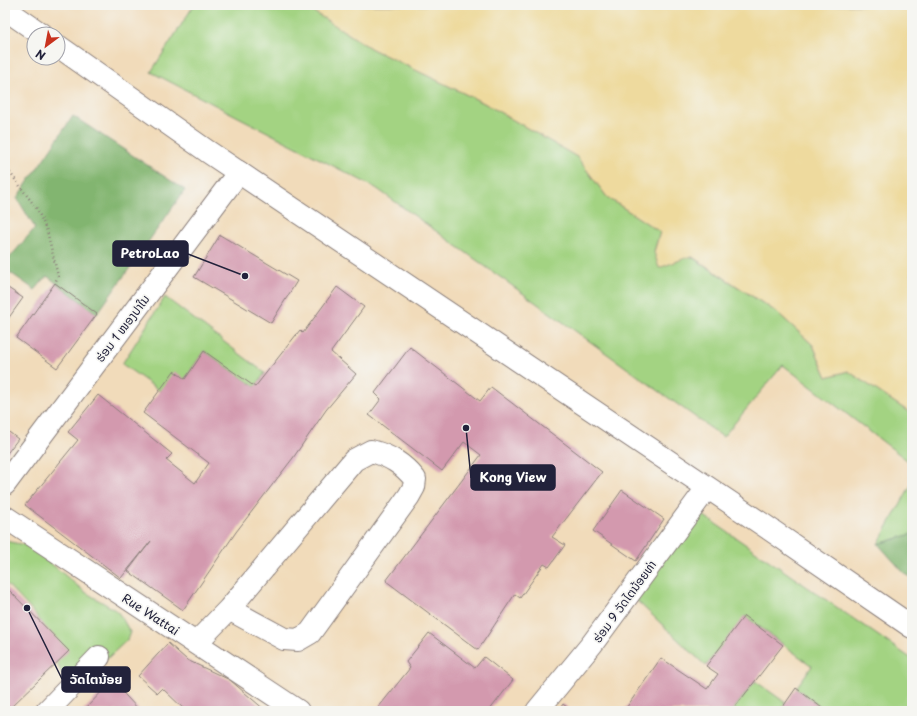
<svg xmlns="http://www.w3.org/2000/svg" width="917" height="716" viewBox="0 0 917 716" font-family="'Playpen Sans','Noto Sans Lao',sans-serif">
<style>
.green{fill:#a3d382;stroke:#627a5e}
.forest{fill:#82b570;stroke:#526c56}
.sand{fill:#eeda9e;stroke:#887e6c}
.building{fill:#d399ae}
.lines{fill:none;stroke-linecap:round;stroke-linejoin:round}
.minor-casing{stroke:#8a7e7a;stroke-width:24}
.path{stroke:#8a7e7a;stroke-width:2.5;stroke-dasharray:1 3;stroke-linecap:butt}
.minor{stroke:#fff;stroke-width:22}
.labels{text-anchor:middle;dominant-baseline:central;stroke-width:3.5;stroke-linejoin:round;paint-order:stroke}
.street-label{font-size:12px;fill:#22223b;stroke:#f6f6f2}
.leader{fill:none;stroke:#22223b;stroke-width:1.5}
.callout-dot{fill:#22223b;stroke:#f6f6f2;stroke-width:1.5}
.callout{fill:#22223b;stroke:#22223b;stroke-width:1.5}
.callout-label{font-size:13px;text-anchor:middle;font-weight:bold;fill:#fff}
</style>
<rect width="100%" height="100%" fill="#f6f6f2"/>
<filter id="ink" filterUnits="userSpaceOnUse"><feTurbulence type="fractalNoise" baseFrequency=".025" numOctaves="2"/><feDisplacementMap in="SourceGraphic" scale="8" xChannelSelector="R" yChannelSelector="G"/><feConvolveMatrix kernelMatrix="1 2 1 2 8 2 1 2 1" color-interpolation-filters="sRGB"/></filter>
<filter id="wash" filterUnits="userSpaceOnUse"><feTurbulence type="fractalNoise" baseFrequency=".012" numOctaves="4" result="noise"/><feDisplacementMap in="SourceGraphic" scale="16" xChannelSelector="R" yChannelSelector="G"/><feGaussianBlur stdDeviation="0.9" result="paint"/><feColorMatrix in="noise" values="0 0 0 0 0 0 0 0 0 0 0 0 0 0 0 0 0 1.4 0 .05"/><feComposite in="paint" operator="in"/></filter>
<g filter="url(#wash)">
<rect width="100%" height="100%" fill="#f1dbba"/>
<g class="green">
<polygon points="194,5 303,5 372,49 484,103 577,157 607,197 660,232 654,251 690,256 778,313 813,345 827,377 848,371 912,414 912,464 783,365 723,437 376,188 151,72"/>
<polygon points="165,297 265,373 255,387 204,351 185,379 160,391 122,364"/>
<polygon points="912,483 912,534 878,544"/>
<polygon points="697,511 912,659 912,711 826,711 796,688 812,666 745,616 706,666 635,599"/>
<polygon points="5,541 30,546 85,592 117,611 122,618 130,632 127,640 96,669 63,676 57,663 58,652 36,615 5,582"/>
<polygon points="755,681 786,703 780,711 732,711"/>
</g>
<g class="forest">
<polygon points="73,116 185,190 97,314 47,276 35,290 5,269 5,263 35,228 17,198"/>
<polygon points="912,534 912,578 904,573 878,544"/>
</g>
<polygon class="sand" points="303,5 912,5 912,414 848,371 827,377 813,345 778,313 691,256 659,268 654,252 660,232 607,197 577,157 484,103 372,49"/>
<g id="blocks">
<g class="building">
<polygon points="220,235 297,281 271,323 194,277"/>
<polygon points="55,283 97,314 57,368 16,338"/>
<polygon points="5,286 23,298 5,323"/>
<polygon points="337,287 364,307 331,352 356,374 326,410 293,458 236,532 183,610 128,571 151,541 121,578 25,505 78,440 68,432 98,395 172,454 166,460 195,483 209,463 143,413 174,371 185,379 204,351 255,387 300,330 303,333"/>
<polygon points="410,347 480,401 491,387 602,472 552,537 565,545 549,567 544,564 520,598 515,594 478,650 386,581 481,455 464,442 442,471 369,415 381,399 375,393"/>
<polygon points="5,429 18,439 5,456"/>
<polygon points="622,490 664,519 636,561 593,531"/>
<polygon points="5,586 69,651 10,708 5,703"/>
<polygon points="744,616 783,645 732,711 624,711 661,658 707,689 718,674 706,666"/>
<polygon points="429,633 475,668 484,657 513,680 489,711 382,711 378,708 410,668 406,662"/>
<polygon points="168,643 187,660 230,680 266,711 186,711 162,688 157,693 138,676"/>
<polygon points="112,681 140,711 83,711"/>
<polygon points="796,688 826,711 780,711"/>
<polygon points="563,704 572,711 558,711"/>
</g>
</g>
</g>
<g filter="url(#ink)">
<use href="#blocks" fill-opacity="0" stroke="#8a7e7a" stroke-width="1"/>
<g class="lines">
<defs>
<g id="minor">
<polyline points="5,9 41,34"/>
<polyline points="58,46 207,151 765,526 912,627"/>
<polyline points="5,484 239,172"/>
<polyline points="5,517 298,711"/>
<path d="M196,643L229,609L354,460L371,451C390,456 403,464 415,479L414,487L409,496L310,633L298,640L284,639L229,609"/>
<polyline points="47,711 99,657"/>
<polyline points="537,711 592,644 707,488"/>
</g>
</defs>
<use href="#minor" class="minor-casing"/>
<polyline class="path" points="5,166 37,209 47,231 58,276 55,283"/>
<use href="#minor" class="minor"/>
</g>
</g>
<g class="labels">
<g class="street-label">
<text transform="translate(122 328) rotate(-53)">ຮ່ອມ 1 ໜອງປາໃນ</text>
<text transform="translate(624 601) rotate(-54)">ຮ່ອມ 9 ວັດໄຕນ້ອຍທ່າ</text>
<text transform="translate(151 614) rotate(33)">Rue Wattai</text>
</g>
</g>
<path class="leader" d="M245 276L188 254M466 428L471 478M27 608L62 679"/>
<g class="callout-dot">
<circle cx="245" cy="276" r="4"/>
<circle cx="466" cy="428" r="4"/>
<circle cx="27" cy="608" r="4"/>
</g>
<g class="callout">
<rect x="113" y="241" width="75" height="25" rx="4"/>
<rect x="471" y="465" width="84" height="25" rx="4"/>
<rect x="62" y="667" width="68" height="25" rx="4"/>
</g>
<g class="callout-label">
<text x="150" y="258">PetroLao</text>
<text x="513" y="482">Kong View</text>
<text x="96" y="684">ວັດໄຕນ້ອຍ</text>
</g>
<rect width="917" height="716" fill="none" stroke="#f6f6f2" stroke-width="20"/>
<g transform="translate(46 46) rotate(212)"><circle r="19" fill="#f6f6f2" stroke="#a1a1a9"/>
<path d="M0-3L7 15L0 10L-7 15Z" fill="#c8321e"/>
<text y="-6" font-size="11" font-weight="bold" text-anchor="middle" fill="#22223b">N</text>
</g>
</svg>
